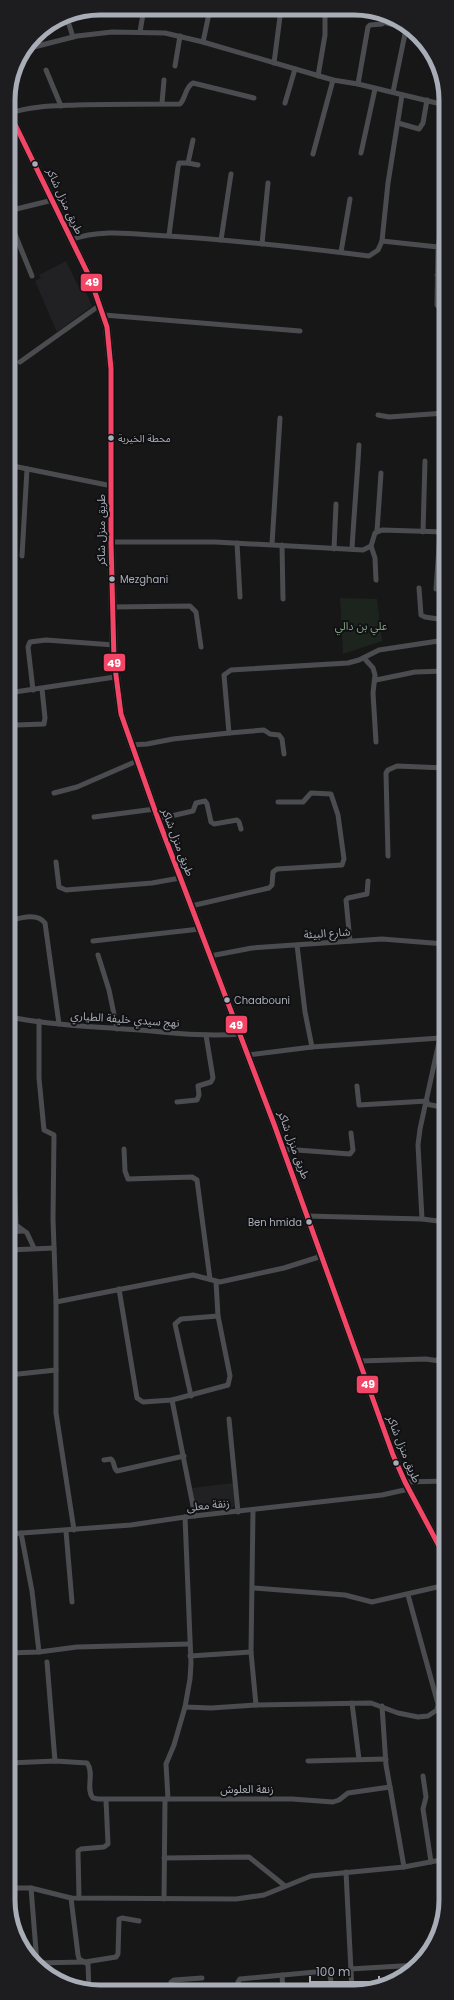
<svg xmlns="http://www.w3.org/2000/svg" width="454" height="2000" viewBox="0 0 454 2000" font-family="Poppins,'Noto Sans Arabic',sans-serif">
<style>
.built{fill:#212123}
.green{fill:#1d241e}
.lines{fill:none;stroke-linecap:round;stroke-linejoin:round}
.street{stroke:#4b4c50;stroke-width:5}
.primary{stroke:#4d4f52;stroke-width:8}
.bus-1-casing{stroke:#111113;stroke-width:8}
.bus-1{stroke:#f34667;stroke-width:5}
.bus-dot{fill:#a8adb8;stroke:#111113;stroke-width:1.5}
.labels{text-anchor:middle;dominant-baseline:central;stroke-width:4;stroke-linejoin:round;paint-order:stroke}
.bus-label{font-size:10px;fill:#a8adb8;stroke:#111113;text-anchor:start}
.street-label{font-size:11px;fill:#a8adb8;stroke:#111113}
.park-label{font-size:11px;fill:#7fa381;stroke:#111113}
.rim{fill:none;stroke:#a8adb8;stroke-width:5}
.line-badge{stroke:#111113;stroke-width:1.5}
.badge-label{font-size:11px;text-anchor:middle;font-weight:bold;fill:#fff}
</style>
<rect width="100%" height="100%" fill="#171717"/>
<g class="built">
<polygon points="66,261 78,286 84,287 92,306 57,332 35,281 41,278 39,275"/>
<polygon points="233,1483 235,1506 232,1507 232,1509 198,1512 196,1511 192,1488"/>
</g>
<polygon class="green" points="340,598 377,599 382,641 343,654"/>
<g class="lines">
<g class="street">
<polyline points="66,15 73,37"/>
<polyline points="383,22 402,27"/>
<polyline points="140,32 144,8"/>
<polyline points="203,42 210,9"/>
<polyline points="26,49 77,36 112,32 165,33 203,42 333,80 358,84 445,105"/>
<polyline points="274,63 281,9"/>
<polyline points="175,66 180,36"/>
<polyline points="46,70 61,106"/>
<polyline points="318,76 325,35 325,9"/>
<polyline points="358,84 368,27 370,25 382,24 385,17"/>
<polyline points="393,92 406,29"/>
<polyline points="162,103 164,80"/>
<polyline points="285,103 295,69"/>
<path d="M10,113C31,106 53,106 76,105C111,104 145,104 180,104C186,98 185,87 193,83L254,98"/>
<polyline points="398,123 419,129 423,123 427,100"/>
<polyline points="361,153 375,89"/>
<polyline points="313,154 333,80"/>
<polyline points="188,163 198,165"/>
<polyline points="445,205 438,247 445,248"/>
<polyline points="8,211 53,200"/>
<polyline points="8,217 32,276"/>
<polyline points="169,235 178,167 179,163 188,163 193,140"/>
<path d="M71,240C96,230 126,233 152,235C225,239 297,247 369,256L378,250L382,241L388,183L402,95"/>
<polyline points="221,240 231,174"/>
<polyline points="382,241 438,247 437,305 445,314"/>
<polyline points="262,244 268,183"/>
<polyline points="341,252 350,199"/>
<polyline points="437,275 445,276"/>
<polyline points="104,315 300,331"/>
<polyline points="20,362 100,305"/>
<polyline points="378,415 389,417 445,413"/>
<polyline points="8,465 112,486"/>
<polyline points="377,531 381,473"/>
<polyline points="423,532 425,461"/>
<polyline points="111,542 215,542 363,550 371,546 375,533 382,530 445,532"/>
<polyline points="237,543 240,597"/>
<polyline points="272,544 280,418"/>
<polyline points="282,545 283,599"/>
<polyline points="371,546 375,558 376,580"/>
<polyline points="334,549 336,504"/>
<path d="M352,549C354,514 357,480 359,445"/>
<polyline points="22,556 27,469"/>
<polyline points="419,588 421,615 425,617 445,620"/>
<polyline points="436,589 440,533"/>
<polyline points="113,607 190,606 196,612 201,647"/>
<polyline points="364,658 373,668 375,675 373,693 376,742"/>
<polyline points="376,680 415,672 445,671"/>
<polyline points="33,690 28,647 30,642 46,640 114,645"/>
<polyline points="8,693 115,677"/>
<polyline points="229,733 264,730 270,734 279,735 282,739 284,754"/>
<polyline points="131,745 147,744 173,739 229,733 224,675 231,670 348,663 359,660 379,650 445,640"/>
<polyline points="14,771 11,730 16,725 44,724 45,718 42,689"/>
<polyline points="54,793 77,787 137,761"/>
<polyline points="94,817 155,809"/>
<polyline points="158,819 193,811 196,803 205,801 207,804 211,822 214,824 237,820 239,822 241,829"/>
<polyline points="388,856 386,773 388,770 397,766 445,768"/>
<polyline points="56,862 59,887 66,890 152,883 180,878"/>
<polyline points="191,906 269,888 272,885 273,872 277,869 342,865 344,859 338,815 331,794 311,793 303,802 278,802"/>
<path d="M8,921C20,918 37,912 45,923L59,1024"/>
<polyline points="93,941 200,929"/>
<polyline points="350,941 346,900 348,898 367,894 368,881"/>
<polyline points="297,945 305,1012 312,1047"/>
<polyline points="98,955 109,990 117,1029"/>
<polyline points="210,956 252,948 382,939 445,944"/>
<polyline points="8,979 14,1018"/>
<path d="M9,1017C51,1025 96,1027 140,1030C174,1033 207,1037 241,1034"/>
<polyline points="39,1021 39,1078 44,1130 54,1135 53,1219 56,1302"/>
<polyline points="248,1055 312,1047 440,1038"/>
<polyline points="357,1086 359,1105 427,1101"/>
<polyline points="177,1102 197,1100 199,1095 198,1086 211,1082 213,1078 206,1035"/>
<polyline points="426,1104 446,1108"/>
<polyline points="124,1149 125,1171 128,1179 192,1177 197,1180 210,1279"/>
<polyline points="284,1149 350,1154 353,1150 351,1133"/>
<polyline points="14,1176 16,1225 27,1233 34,1248"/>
<polyline points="307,1216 422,1219 446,1222"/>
<polyline points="422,1219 418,1145 420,1129 446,1010"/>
<polyline points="9,1232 23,1231"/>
<polyline points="9,1250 54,1248"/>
<polyline points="119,1289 137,1398 143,1402 172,1400 228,1385 230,1376 218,1316 216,1282"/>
<polyline points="438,1359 446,1352"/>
<polyline points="359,1361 426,1359 446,1362"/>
<polyline points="9,1375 56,1370"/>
<polyline points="191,1396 175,1324 181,1319 218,1316"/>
<polyline points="172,1400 195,1516"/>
<polyline points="229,1419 238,1512"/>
<path d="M104,1460L111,1459C115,1462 113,1468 117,1471L184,1456"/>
<polyline points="405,1482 446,1481"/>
<polyline points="253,1510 251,1652 256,1705"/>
<polyline points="185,1517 191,1663 190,1679 185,1707 211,1708 256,1705 371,1703 398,1713 418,1717 428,1716 437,1710 438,1704 408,1595"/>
<polyline points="74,1530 56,1413 56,1302 193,1275 220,1282 284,1268 322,1256"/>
<polyline points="66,1531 72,1602"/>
<polyline points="21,1533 32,1591 39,1652"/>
<polyline points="9,1534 131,1525 185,1517 382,1495 409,1489"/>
<polyline points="253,1588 345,1595 372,1602 446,1585"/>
<polyline points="9,1653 39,1652 77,1647 189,1644"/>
<polyline points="190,1656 251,1652"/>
<polyline points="47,1662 55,1761"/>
<polyline points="352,1703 359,1759"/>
<polyline points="382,1706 386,1765 390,1787"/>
<polyline points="9,1752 10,1763"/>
<polyline points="308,1761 386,1759"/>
<path d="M9,1763L55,1761L87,1763C95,1773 85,1789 93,1798L98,1799H292L333,1802L339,1800L348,1793L390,1787L404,1867L446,1859"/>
<polyline points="423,1776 426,1797 423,1809 431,1862"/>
<polyline points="168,1799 166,1764 174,1745 185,1707"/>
<polyline points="164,1858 249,1857 285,1886"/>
<polyline points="346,1872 352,1991"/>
<polyline points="9,1888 31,1888 71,1898 236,1899 264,1895 311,1876 404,1867"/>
<polyline points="31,1888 37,1963"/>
<polyline points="71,1898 78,1955 79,1959 88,1964 89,1990"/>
<polyline points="79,1898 78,1851 81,1849 104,1847 108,1844 106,1800"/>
<polyline points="164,1899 165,1800"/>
<polyline points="35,1963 85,1962 116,1957 118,1954 119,1919 122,1918 139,1921"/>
<polyline points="350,1969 418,1965"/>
<polyline points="282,1975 283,1991"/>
<polyline points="170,1990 171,1982 174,1980 202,1978"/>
<polyline points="237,1991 238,1982 240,1979 326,1971 330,1974 332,1991"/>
</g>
<polyline class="primary" points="8,110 90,278 107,327 111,369 111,542 114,660 121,714 158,819 274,1124 393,1455 405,1482 446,1559"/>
<defs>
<polyline id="bus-1" points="8,110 90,278 107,327 111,369 111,542 114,660 121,714 158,819 274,1124 393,1455 405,1482 446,1559"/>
</defs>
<use href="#bus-1" class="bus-1-casing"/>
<use href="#bus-1" class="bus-1"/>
</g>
<g class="bus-dot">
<circle cx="35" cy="164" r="3.5"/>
<circle cx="111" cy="438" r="3.5"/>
<circle cx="112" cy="579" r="3.5"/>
<circle cx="227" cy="1000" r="3.5"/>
<circle cx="309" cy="1222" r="3.5"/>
<circle cx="396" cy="1463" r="3.5"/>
</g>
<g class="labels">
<g class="bus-label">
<text x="118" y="438">محطة الخيرية</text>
<text x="120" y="579">Mezghani</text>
<text x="234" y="1000">Chaabouni</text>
<text x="302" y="1222" text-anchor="end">Ben hmida</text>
</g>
<g class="street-label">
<text transform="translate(65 201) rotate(65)">طريق منزل شاكر</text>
<text transform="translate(101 530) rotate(-90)">طريق منزل شاكر</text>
<text transform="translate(178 842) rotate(69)">طريق منزل شاكر</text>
<text transform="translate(327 933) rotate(-4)">شارع البيئة</text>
<text transform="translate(125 1019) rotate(4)">نهج سيدي خليفة الطياري</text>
<text transform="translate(294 1145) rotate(70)">طريق منزل شاكر</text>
<text transform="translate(404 1449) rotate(68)">طريق منزل شاكر</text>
<text transform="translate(208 1505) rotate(-6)">زنقة معلى</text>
<text x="247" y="1789">زنقة العلوش</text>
</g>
<g class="park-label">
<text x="361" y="626">علي بن دالي</text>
</g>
</g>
<path d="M0 0H454V2000H0ZM100 15H354A85 85 0 0 1 439 100V1900A85 85 0 0 1 354 1985H100A85 85 0 0 1 15 1900V100A85 85 0 0 1 100 15Z" fill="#1d1d20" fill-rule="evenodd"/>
<path class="rim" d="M100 15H354A85 85 0 0 1 439 100V1900A85 85 0 0 1 354 1985H100A85 85 0 0 1 15 1900V100A85 85 0 0 1 100 15Z"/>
<g class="line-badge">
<rect x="80" y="273" width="23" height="19" rx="4" fill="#f34667"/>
<rect x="103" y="653" width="23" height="19" rx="4" fill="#f34667"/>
<rect x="225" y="1015" width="23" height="19" rx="4" fill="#f34667"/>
<rect x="356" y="1375" width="23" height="19" rx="4" fill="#f34667"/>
</g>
<g class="badge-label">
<text x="92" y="286">49</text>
<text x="114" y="667">49</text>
<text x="236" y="1029">49</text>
<text x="368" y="1388">49</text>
</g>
<path d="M310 1976v6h69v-6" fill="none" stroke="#a8adb8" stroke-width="2"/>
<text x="316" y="1976" font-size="12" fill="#a8adb8" stroke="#111113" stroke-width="3" paint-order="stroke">100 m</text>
</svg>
